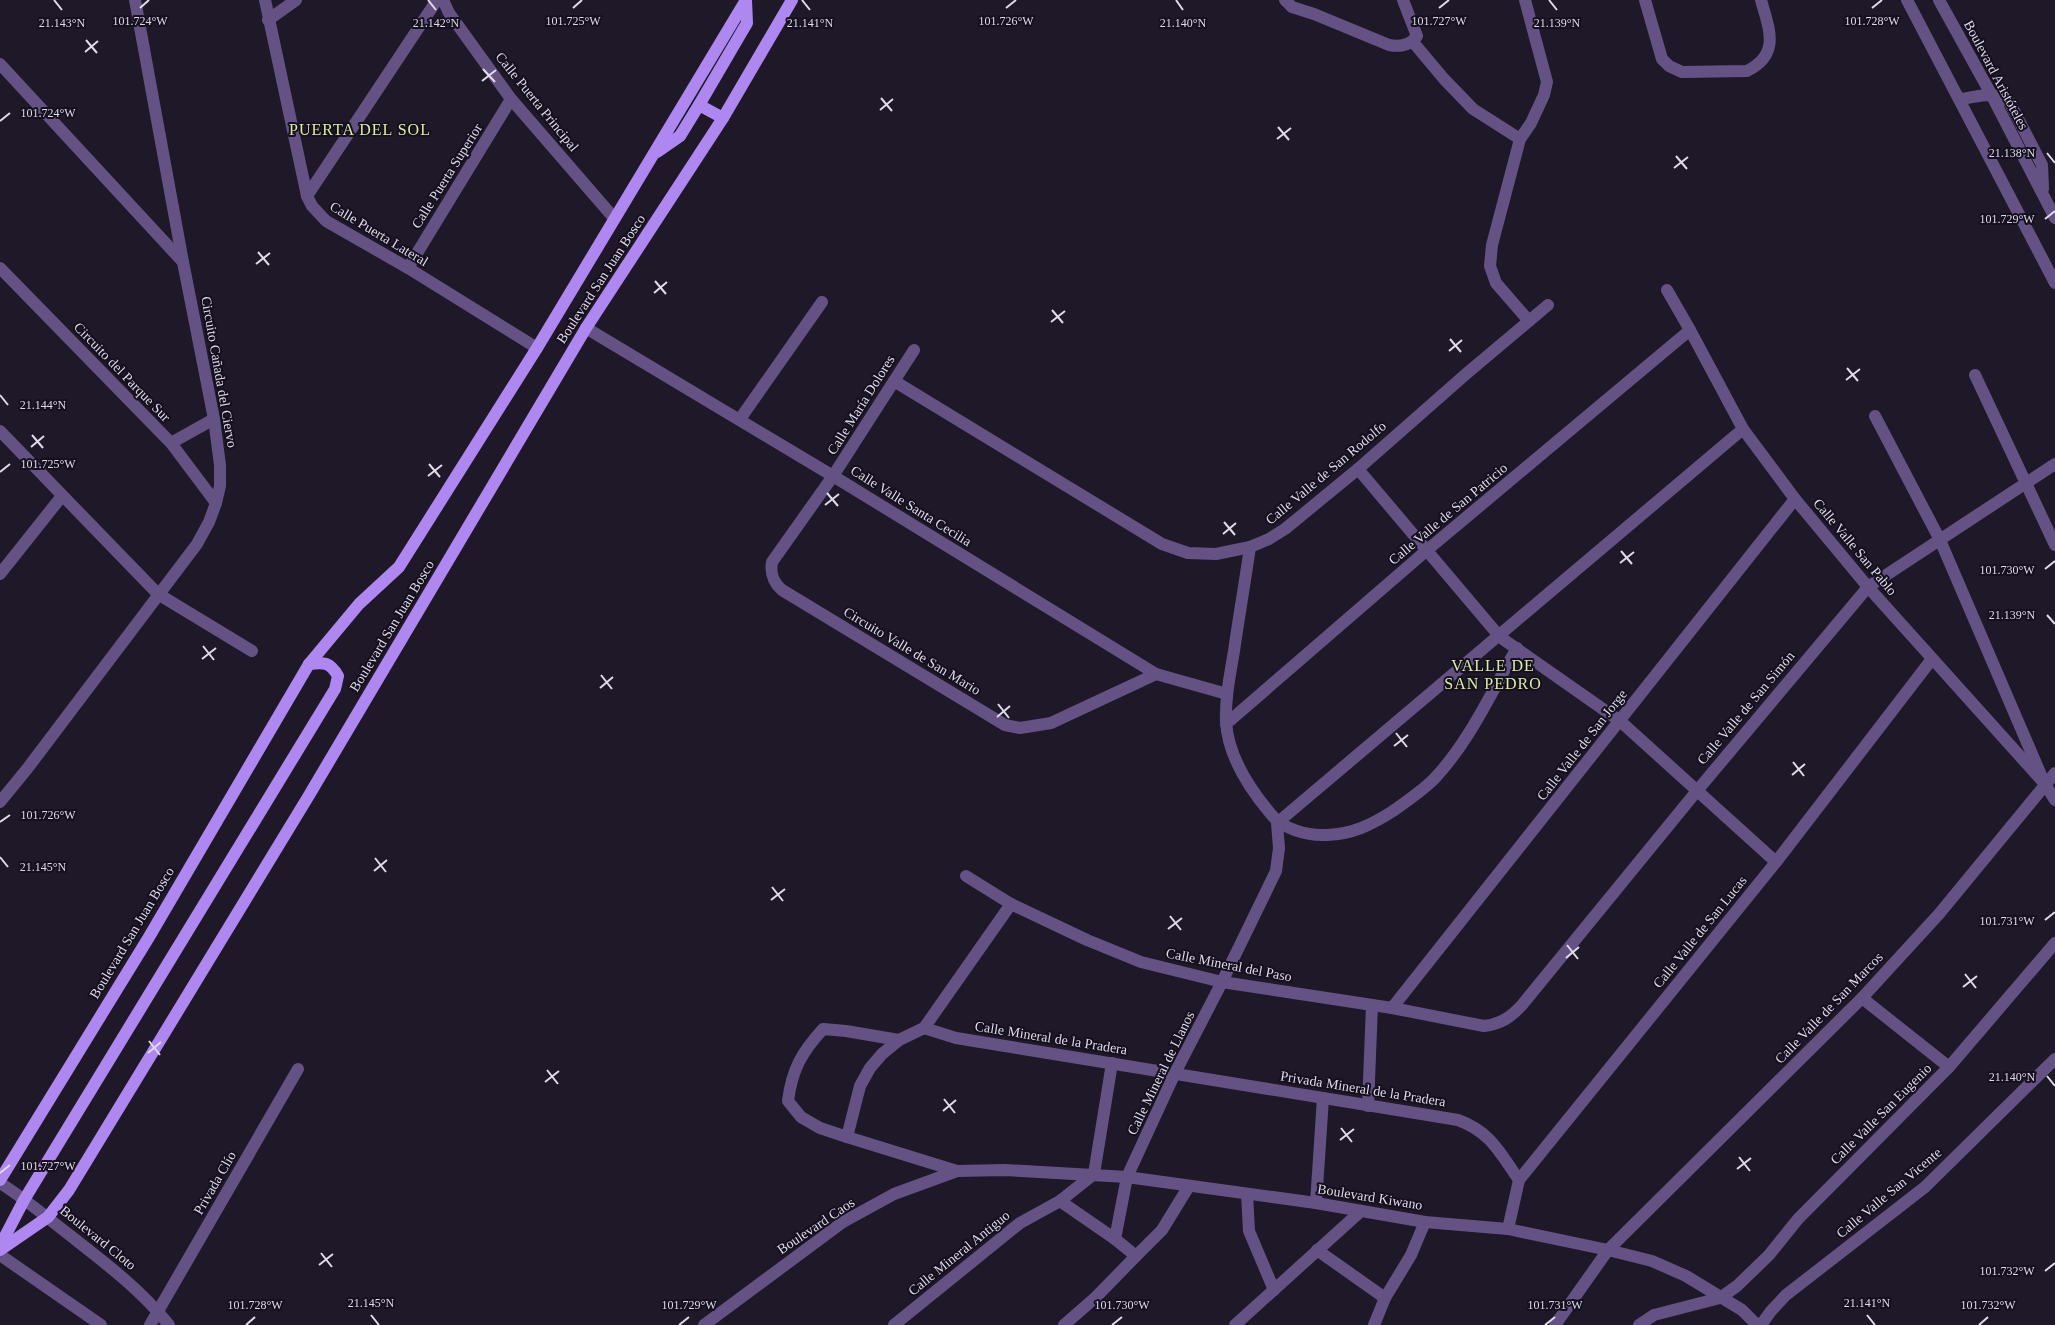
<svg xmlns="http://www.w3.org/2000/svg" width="2055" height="1325" viewBox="0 0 2055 1325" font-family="Georgia,serif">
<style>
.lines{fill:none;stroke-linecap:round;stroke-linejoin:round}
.minor{stroke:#655285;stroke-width:12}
.major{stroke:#af87f1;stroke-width:12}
.ticks{fill:none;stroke:#dfdbe7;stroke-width:2}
.labels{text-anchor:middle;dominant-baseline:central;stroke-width:4;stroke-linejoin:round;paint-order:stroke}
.street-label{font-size:14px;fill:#dfdbe7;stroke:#150f1f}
.quarter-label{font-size:16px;letter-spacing:1px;fill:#deeda0;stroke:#150f1f}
.ticks-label{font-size:12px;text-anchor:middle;fill:#dfdbe7;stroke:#150f1f;stroke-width:4;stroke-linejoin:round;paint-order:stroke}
</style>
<rect width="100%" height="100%" fill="#1e1829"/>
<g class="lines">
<g class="minor">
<polyline points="265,0 307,196 312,206 326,221 408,268 537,348"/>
<polyline points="443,0 449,13 511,99 614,218"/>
<path d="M1285,0L1292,7L1314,14L1389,45C1400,47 1410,46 1417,36L1403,0"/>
<polyline points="1525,0 1547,82 1544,95 1531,123 1520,139 1492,245 1490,266 1496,283 1529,321"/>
<path d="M1645,0L1662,59L1669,66L1682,72L1747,71C1781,54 1769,29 1761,0"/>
<polyline points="1907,0 2055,283"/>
<polyline points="1939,0 1991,94 2055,218"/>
<polyline points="268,20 296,0"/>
<polyline points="1413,42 1444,79 1473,109 1520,139"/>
<polyline points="0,64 183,262"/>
<path d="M1960,99C1978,97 1996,89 2010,103L2042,165L2043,189"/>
<polyline points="307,196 437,0"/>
<polyline points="0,268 171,443 216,503"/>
<polyline points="408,268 511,99"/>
<polyline points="1667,290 1690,330 1743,429 1795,499 1868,587 2045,784 2055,800"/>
<polyline points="586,328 833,476 1156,674 1227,694"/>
<path d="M914,350L833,476L772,562C770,574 773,582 782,590L1005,725L1020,728L1051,723L1156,674"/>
<polyline points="1975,375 2055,545"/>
<polyline points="894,381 1162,544 1188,553 1216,554 1250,547 1269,539 1285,529 1358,469 1466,374 1548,305"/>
<polyline points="1875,416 1940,540 2041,775"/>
<polyline points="740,419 822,302"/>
<polyline points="0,431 158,594 252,651"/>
<polyline points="171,443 214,419"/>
<polyline points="1358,469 1500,637 1620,721 1776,862"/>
<path d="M1250,547C1245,582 1239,616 1234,651C1230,675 1225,699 1226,722C1228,755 1249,788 1270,813C1282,829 1307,836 1327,835C1353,834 1371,825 1393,811C1407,801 1422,791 1434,779C1470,741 1491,692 1517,648"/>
<polyline points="0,574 62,496"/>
<polyline points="1226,724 1426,551 1690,330"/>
<polyline points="0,802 27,769 197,544 209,522 216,503 220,486 220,465 214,419 183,262 135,0"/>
<polyline points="1277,823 1743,429"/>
<path d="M966,876L1011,904L1087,940L1141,962L1222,982L1392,1008L1484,1026C1501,1024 1511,1017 1522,1005L1696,792L1868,587L2055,464"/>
<polyline points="1862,998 1949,1067"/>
<polyline points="1392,1008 1795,499"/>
<path d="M924,1028L956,1038L1458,1120C1491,1132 1500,1153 1519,1180"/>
<polyline points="1368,1106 1372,1005"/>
<path d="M847,1137L820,1128L801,1117L788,1101C792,1069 802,1052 823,1029L846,1031L899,1040"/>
<polyline points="957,1171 847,1137 860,1086 870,1068 882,1054 899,1040 924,1028 1011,904"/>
<path d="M0,1183C24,1198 45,1216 67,1233C104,1262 140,1289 169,1325"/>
<polyline points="1247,1194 1249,1231 1274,1290"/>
<polyline points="1060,1201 1115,1239"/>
<polyline points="1316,1203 1323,1098"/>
<polyline points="1508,1229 1519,1180 1776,862 1932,659"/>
<polyline points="1317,1250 1385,1298"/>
<polyline points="0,1255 101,1325"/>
<polyline points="1136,1256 1162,1230 1189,1186"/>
<polyline points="150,1325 298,1069"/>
<polyline points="704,1325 843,1222 894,1194 957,1171 1005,1170 1127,1177 1316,1203 1425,1222 1508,1229 1608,1250 1652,1261 1686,1276 1742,1310 1757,1325"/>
<polyline points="894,1325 1020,1223 1060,1201 1094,1174 1112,1063"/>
<polyline points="1064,1325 1096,1297 1136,1256 1115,1239 1127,1177 1175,1073 1222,982 1276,871 1279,848 1277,823"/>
<polyline points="1235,1325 1361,1211"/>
<polyline points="1374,1325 1385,1298 1411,1255 1425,1222"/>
<polyline points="1555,1325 1608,1250 1862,998 1939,914 2055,773"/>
<polyline points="1639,1325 1654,1315 1720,1298 1737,1286 1769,1255 1798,1219 1949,1067 2055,943"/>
<polyline points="1761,1325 1771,1311 1786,1295 1925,1187 2055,1059"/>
</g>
<g class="major">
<polyline points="699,105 723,118"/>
<polyline points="657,152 680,136 699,105 747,23 746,0"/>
<polyline points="0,1180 149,937 309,664 359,604 399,567 537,348 746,0"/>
<path d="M0,1246L24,1200L335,689L338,676C330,662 324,662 309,664"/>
<polyline points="0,1250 48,1217 69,1190 308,797 586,328 723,118 792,0"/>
</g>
</g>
<path class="ticks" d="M54,0L62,10M428,0L436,10M802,0L810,10M1176,0L1183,10M1549,0L1557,10M140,8L149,0M573,8L582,0M1006,8L1016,0M1439,8L1449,0M1872,8L1882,0M86,40L97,53M85,52L98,41M483,69L495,82M482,81L496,70M881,98L892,111M880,110L893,99M0,121L10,113M1278,127L1289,140M1277,139L1291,128M2047,153L2055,163M1676,156L1687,169M1674,168L1688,157M2045,219L2055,211M258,252L269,265M256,264L270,253M655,281L666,294M654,293L667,282M1052,310L1063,323M1051,322L1065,311M1450,339L1461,352M1449,351L1462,340M1847,368L1858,381M1846,380L1860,369M0,395L8,405M32,435L43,448M31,447L44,436M429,464L440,477M0,472L10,464M428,476L442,465M827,493L838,506M825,505L839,494M1224,522L1235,535M1223,534L1236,523M1621,551L1632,564M1620,563L1634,552M2045,569L2055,561M2047,615L2055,624M203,646L214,660M202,659L216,648M601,675L612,689M600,688L613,677M998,704L1009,718M997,717L1010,706M1396,733L1407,747M1394,746L1408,735M1793,762L1804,776M1792,775L1805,764M0,822L10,815M0,857L8,867M375,858L386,872M374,871L387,860M772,887L783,901M771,900L785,889M1170,916L1181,930M2045,920L2055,912M1168,929L1182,918M1567,945L1578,959M1566,958L1579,947M1965,974L1976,988M1963,987L1977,976M149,1041L160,1055M148,1053L161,1042M547,1070L558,1084M2047,1076L2055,1086M545,1082L559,1071M944,1099L955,1113M943,1111L956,1100M1341,1128L1352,1142M1340,1140L1354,1129M1739,1157L1750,1171M1737,1169L1751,1158M0,1173L10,1165M321,1253L332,1267M319,1265L333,1254M2045,1271L2055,1263M371,1315L379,1325M1867,1315L1875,1325M246,1325L255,1317M679,1325L689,1317M1112,1325L1122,1317M1545,1325L1555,1317M1979,1325L1988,1317"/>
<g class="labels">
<g class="street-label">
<text transform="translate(1996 75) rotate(62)">Boulevard Aristóteles</text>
<text transform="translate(537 102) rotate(51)">Calle Puerta Principal</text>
<text transform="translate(447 176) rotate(-58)">Calle Puerta Superior</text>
<text transform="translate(379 234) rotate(31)">Calle Puerta Lateral</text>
<text transform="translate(601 279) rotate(-57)">Boulevard San Juan Bosco</text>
<text transform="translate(122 372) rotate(46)">Circuito del Parque Sur</text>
<text transform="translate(219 372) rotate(80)">Circuito Cañada del Ciervo</text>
<text transform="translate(861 405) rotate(-58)">Calle María Dolores</text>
<text transform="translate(1326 473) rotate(-40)">Calle Valle de San Rodolfo</text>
<text transform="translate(911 506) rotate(32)">Calle Valle Santa Cecilia</text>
<text transform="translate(1448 514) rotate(-40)">Calle Valle de San Patricio</text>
<text transform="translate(1855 547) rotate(50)">Calle Valle San Pablo</text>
<text transform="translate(392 626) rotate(-59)">Boulevard San Juan Bosco</text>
<text transform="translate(912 651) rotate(31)">Circuito Valle de San Mario</text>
<text transform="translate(1746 708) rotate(-50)">Calle Valle de San Simón</text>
<text transform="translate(1582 745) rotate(-52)">Calle Valle de San Jorge</text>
<text transform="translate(1700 932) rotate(-51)">Calle Valle de San Lucas</text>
<text transform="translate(132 933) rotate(-59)">Boulevard San Juan Bosco</text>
<text transform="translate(1229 965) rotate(11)">Calle Mineral del Paso</text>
<text transform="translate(1829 1008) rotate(-46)">Calle Valle de San Marcos</text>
<text transform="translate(1051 1038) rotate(9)">Calle Mineral de la Pradera</text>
<text transform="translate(1161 1073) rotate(-64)">Calle Mineral de Llanos</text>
<text transform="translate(1363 1089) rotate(9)">Privada Mineral de la Pradera</text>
<text transform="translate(1881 1114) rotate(-45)">Calle Valle San Eugenio</text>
<text transform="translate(215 1183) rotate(-60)">Privada Clío</text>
<text transform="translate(1889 1193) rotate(-40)">Calle Valle San Vicente</text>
<text transform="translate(1370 1197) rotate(9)">Boulevard Kiwano</text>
<text transform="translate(816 1226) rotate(-34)">Boulevard Caos</text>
<text transform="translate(98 1238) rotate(39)">Boulevard Cloto</text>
<text transform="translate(959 1253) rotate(-39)">Calle Mineral Antiguo</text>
</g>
<g class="quarter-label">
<text x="360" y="129">PUERTA DEL SOL</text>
<text x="1493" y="665">VALLE DE<tspan x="1493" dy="18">SAN PEDRO</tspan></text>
</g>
</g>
<g class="ticks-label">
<text x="140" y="25">101.724°W</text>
<text x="573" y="25">101.725°W</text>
<text x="1006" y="25">101.726°W</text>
<text x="1439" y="25">101.727°W</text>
<text x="1872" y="25">101.728°W</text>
<text x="62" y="27">21.143°N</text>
<text x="436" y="27">21.142°N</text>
<text x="810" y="27">21.141°N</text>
<text x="1183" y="27">21.140°N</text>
<text x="1557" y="27">21.139°N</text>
<text x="48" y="117">101.724°W</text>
<text x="2012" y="157">21.138°N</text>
<text x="2007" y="223">101.729°W</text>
<text x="43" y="409">21.144°N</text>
<text x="48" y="468">101.725°W</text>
<text x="2007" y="574">101.730°W</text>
<text x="2012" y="619">21.139°N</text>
<text x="48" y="819">101.726°W</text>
<text x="43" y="871">21.145°N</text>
<text x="2007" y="925">101.731°W</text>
<text x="2012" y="1081">21.140°N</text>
<text x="48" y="1170">101.727°W</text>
<text x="2007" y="1275">101.732°W</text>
<text x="371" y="1307">21.145°N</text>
<text x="1867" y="1307">21.141°N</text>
<text x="255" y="1309">101.728°W</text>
<text x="689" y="1309">101.729°W</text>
<text x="1122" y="1309">101.730°W</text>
<text x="1555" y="1309">101.731°W</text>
<text x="1988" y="1309">101.732°W</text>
</g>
</svg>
